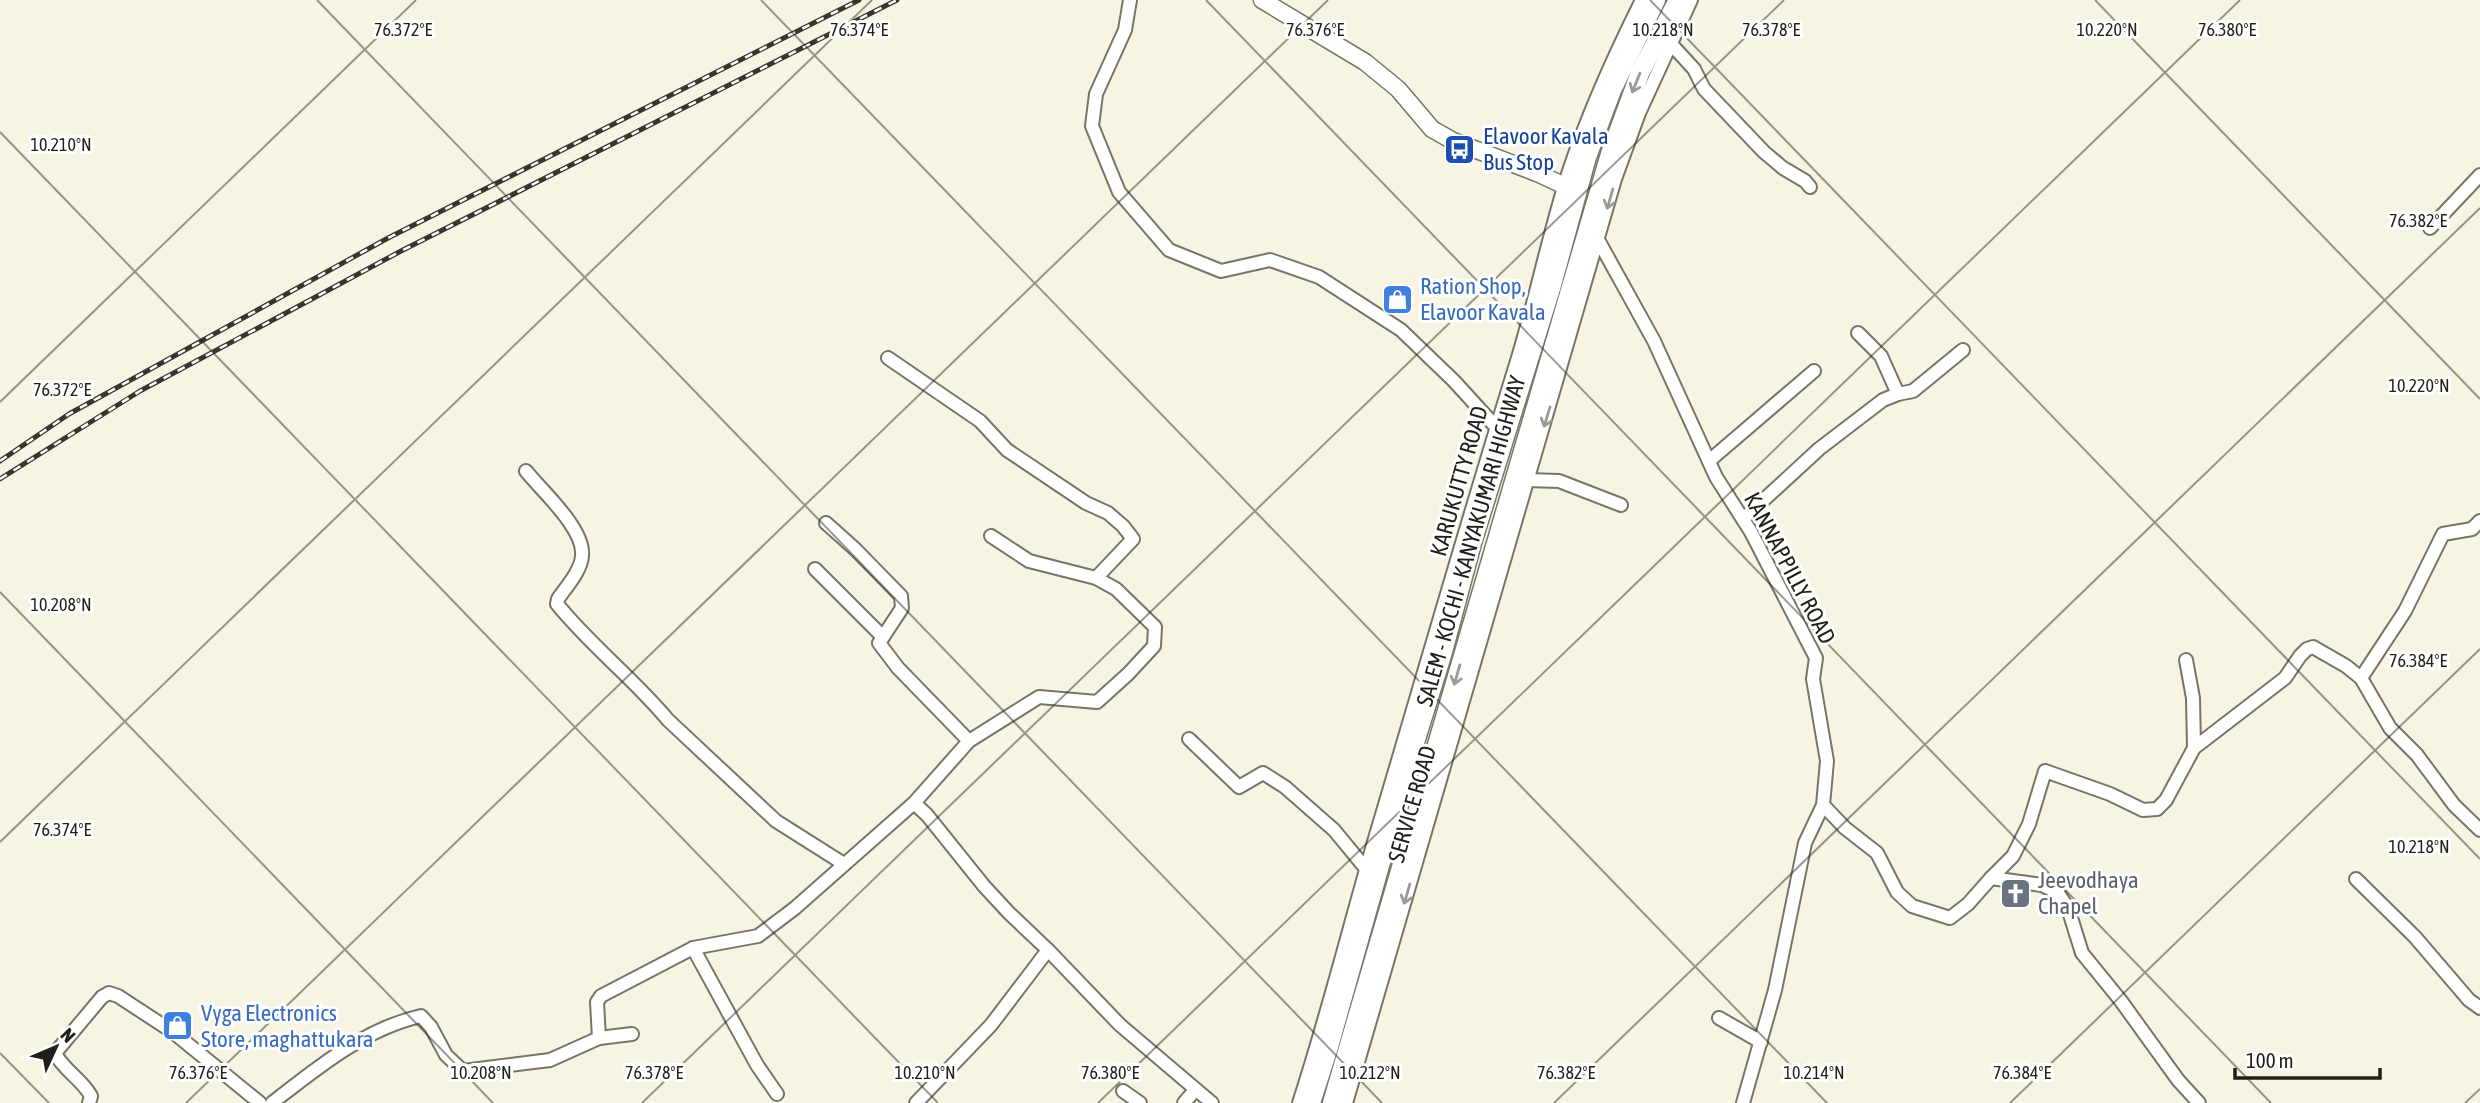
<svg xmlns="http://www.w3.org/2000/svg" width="2480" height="1103" viewBox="0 0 2480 1103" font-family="'Asap Condensed',sans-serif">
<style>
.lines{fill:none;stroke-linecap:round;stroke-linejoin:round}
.minor-casing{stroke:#797566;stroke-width:16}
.major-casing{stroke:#797566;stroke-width:19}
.highway-casing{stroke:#797566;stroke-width:21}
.minor{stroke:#fff;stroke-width:12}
.major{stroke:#fff;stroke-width:16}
.highway{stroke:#fff;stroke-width:18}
.rail-casing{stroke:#37352e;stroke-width:5}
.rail{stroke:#fff;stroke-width:2.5;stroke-dasharray:8;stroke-linecap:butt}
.oneway{stroke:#9b9a98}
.ticks{fill:none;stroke:#211f19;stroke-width:2;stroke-opacity:0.45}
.labels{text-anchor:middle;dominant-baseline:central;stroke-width:6;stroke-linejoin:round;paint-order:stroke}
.transit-label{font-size:23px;fill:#164399;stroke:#fff;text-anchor:start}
.shop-label{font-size:23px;fill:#366cbe;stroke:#fff;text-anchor:start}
.street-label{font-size:23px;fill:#211f19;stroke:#fff}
.worship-label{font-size:23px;fill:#5b616d;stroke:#fff;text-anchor:start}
.ticks-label{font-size:18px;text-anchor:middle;fill:#211f19;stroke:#fff;stroke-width:6;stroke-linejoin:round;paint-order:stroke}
</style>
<rect width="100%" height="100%" fill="#f8f4e3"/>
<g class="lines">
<defs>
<g id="minor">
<polyline points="1130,0 1125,30 1096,94 1092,126 1119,192 1169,250 1221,271 1270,260 1319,277 1401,330 1454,381 1496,427"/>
<polyline points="1671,44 1694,69 1704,89 1764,152 1783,168 1805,181 1810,187"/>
<polyline points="2430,228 2480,175"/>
<polyline points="1597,238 1654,341 1716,477 1751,532 1816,658 1813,679 1827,761 1823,805 1805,843 1775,990 1743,1103"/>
<polyline points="1858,333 1881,356 1898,394"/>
<polyline points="888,358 980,421 1007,450 1086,503 1108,513 1123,526 1133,539 1096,578"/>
<polyline points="1709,461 1814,371"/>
<path d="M526,471C542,491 585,529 582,556C581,571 566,587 558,599L557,604C591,646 634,679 668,720L776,821L844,864"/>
<polyline points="1527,480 1559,481 1621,505"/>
<polyline points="1743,519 1819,449 1883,400 1898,394 1913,391 1963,350"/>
<polyline points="826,523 855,549 901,596 902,608 879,643 898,668 969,741"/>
<polyline points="815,569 883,637"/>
<polyline points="2186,660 2193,698 2194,748"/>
<polyline points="2361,678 2405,611 2443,534 2472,529 2480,521"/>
<polyline points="1189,739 1239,787 1263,773 1285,787 1334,830 1367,870"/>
<polyline points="914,803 969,741 1039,697 1097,702 1128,674 1154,646 1155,627 1116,589 1096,578 1029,561 991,536"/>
<polyline points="1823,805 1845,828 1877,853 1897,892 1912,906 1950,918 1968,904 1991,878 2042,885 2058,893 2068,908 2082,953 2121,1001 2178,1080 2199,1103"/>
<polyline points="1991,878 2013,856 2029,824 2045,771 2110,794 2143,810 2157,809 2166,800 2194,748 2285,678 2300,656 2307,649 2313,647 2346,666 2361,678 2390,728 2417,755 2454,805 2480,830"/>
<polyline points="2356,879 2415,937 2469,1000 2480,1008"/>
<polyline points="693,948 757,1065 777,1094"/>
<polyline points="1719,1018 1761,1042"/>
<polyline points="599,1038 597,1002 601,996 693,948 758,936 795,908 914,803 927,815 984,886 1009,913 1048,950 1120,1025 1212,1103"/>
<polyline points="1123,1091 1140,1103"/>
<path d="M89,1103L91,1096C82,1079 63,1070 55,1053L102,997L109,993L118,996L173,1032L260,1103"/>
<path d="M272,1103C317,1068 364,1029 421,1016L431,1027L446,1055L463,1071L550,1060L599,1038L632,1034"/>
<polyline points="916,1103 991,1025 1048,950"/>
<polyline points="1184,1103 1195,1090"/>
<path d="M1299,1103C1328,1014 1350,924 1376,835C1423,677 1468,519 1517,361C1536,299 1549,233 1569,171C1589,111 1614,56 1642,0"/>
<polyline points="1346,1103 1615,179 1639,113 1691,0"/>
</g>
<polyline id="major" points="1262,0 1365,62 1398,89 1432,129 1453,141 1537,173 1565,186"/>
<g id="highway">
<polyline points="1311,1103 1328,1050 1412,752 1443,652 1472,543 1552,285 1587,157 1612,90 1656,0"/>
<polyline points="1332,1103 1610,154 1640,73 1678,0"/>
</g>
</defs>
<use href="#minor" class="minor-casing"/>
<use href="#major" class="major-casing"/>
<use href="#highway" class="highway-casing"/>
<use href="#minor" class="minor"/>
<use href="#major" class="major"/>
<use href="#highway" class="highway"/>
<defs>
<g id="rail">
<polyline points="0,461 69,414 388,238 859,0"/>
<polyline points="0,479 140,391 284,314 401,251 897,0"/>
</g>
</defs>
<use href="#rail" class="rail-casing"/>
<use href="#rail" class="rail"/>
</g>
<defs><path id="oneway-shaft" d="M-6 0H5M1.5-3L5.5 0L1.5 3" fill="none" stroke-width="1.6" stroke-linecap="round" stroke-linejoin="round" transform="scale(1.75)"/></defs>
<g class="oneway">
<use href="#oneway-shaft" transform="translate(1636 83) rotate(112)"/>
<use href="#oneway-shaft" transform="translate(1610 199) rotate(106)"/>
<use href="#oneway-shaft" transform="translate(1547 417) rotate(107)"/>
<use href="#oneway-shaft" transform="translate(1457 675) rotate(106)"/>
<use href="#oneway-shaft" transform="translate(1407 894) rotate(106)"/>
</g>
<path class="ticks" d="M317,0L1382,1103M761,0L1827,1103M1206,0L2271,1103M1650,0L2480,859M2095,0L2480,399M0,132L938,1103M0,402L416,0M0,592L493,1103M0,842L872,0M0,1053L49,1103M186,1103L1328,0M642,1103L1784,0M1098,1103L2240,0M1554,1103L2480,208M2010,1103L2480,649M2465,1103L2480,1089"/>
<defs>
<symbol id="bus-square" viewBox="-11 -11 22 22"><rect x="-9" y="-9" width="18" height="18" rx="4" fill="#1a4fb4" stroke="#fff"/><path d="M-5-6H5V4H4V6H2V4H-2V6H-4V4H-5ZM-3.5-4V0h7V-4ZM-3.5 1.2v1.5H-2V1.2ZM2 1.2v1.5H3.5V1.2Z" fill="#fff"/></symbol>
<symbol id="shop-square" viewBox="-11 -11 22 22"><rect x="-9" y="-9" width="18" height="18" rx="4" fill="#3f7fe0" stroke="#fff"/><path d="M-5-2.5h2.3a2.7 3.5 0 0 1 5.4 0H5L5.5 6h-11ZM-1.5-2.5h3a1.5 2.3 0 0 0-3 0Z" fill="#fff"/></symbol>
<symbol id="church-square" viewBox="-11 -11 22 22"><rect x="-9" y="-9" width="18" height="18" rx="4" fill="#6b7280" stroke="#fff"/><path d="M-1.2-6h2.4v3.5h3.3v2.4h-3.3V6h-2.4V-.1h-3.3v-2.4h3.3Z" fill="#fff"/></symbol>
</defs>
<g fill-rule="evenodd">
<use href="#bus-square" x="1442" y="132" width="35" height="35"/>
<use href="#shop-square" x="1380" y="282" width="35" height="35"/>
<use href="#church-square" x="1998" y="876" width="35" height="35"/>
<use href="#shop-square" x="160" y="1008" width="35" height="35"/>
</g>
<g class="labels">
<g class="transit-label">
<text x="1483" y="136">Elavoor Kavala<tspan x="1483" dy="26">Bus Stop</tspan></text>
</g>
<g class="shop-label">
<text x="1420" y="286">Ration Shop,<tspan x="1420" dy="26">Elavoor Kavala</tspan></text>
<text x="201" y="1013">Vyga Electronics<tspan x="201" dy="26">Store, maghattukara</tspan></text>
</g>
<g class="street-label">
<text transform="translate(1459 481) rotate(-74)">KARUKUTTY ROAD</text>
<text transform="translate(1471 541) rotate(-74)">SALEM - KOCHI - KANYAKUMARI HIGHWAY</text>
<text transform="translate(1790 568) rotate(62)">KANNAPPILLY ROAD</text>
<text transform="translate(1412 804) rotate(-74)">SERVICE ROAD</text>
</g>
<g class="worship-label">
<text x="2038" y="880">Jeevodhaya<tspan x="2038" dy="26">Chapel</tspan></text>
</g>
</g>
<g class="ticks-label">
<text x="403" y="36">76.372°E</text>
<text x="859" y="36">76.374°E</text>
<text x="1315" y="36">76.376°E</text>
<text x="1771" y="36">76.378°E</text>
<text x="2227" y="36">76.380°E</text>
<text x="1663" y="36">10.218°N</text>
<text x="2107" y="36">10.220°N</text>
<text x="61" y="151">10.210°N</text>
<text x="2418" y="227">76.382°E</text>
<text x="2419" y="392">10.220°N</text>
<text x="62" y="396">76.372°E</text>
<text x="61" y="611">10.208°N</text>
<text x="2418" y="667">76.384°E</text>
<text x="62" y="836">76.374°E</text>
<text x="2419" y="853">10.218°N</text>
<text x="481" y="1079">10.208°N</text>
<text x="925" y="1079">10.210°N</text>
<text x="1370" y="1079">10.212°N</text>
<text x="1814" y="1079">10.214°N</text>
<text x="198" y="1079">76.376°E</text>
<text x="654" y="1079">76.378°E</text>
<text x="1110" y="1079">76.380°E</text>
<text x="1566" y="1079">76.382°E</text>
<text x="2022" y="1079">76.384°E</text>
</g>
<g transform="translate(56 1047) rotate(46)" stroke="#ffffff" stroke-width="5" paint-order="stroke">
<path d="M0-5L12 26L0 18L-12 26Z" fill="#211f19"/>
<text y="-10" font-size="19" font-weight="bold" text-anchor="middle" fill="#211f19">N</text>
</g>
<path d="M2235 1068v10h145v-10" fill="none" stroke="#211f19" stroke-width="3.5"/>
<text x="2246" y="1068" font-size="21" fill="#211f19" stroke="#ffffff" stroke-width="5" paint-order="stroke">100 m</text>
</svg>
